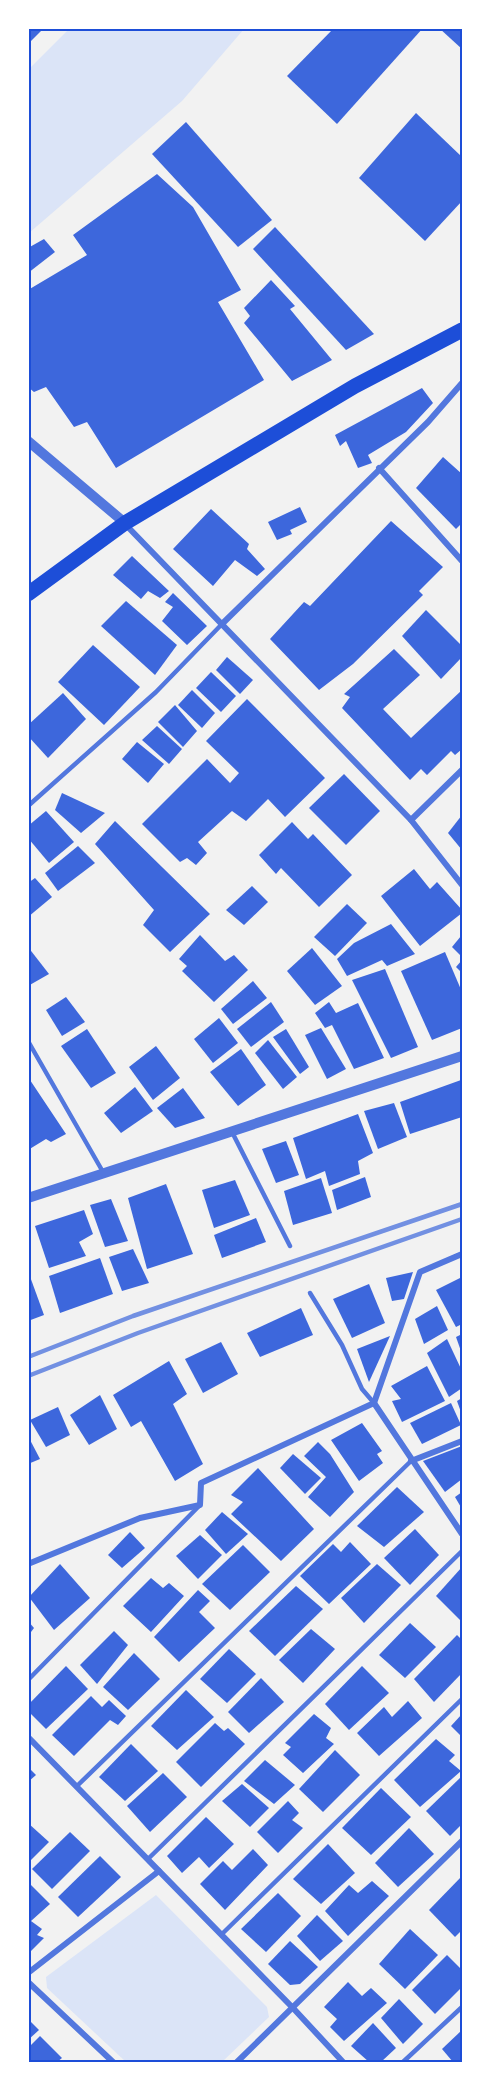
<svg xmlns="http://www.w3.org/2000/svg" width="491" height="2091" viewBox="0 0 491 2091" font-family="Cabin,sans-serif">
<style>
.green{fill:#dbe4f7}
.building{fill:#3d67dc}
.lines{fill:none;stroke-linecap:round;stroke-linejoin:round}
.service{stroke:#5277de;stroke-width:4.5}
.minor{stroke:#5277de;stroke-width:6}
.tertiary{stroke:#5277de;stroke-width:10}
.primary{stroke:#1d4ed8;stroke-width:15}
.rail{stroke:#7290e2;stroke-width:4.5}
.neatline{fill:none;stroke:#1d4ed8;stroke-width:2}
</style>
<rect width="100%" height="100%" fill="#f2f2f2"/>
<g class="green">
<polygon points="69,29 244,29 182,101 29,233 29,69"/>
<polygon points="156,1895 267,2007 269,2017 222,2062 126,2062 47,1988 46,1977"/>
</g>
<g class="building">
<polygon points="28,28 44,28 28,44"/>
<polygon points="334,28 423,28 337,124 287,76"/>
<polygon points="439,28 462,28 462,49"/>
<polygon points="416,113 462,157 462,201 425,241 359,178"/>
<polygon points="186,122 272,220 238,247 152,154"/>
<polygon points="157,174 193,207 241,290 218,302 264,380 116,468 87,422 74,427 46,387 34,392 28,387 28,290 87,255 73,235"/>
<polygon points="275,227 374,334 346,350 253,249"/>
<polygon points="44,239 55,252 28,273 28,248"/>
<polygon points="271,280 295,306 290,309 332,360 292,381 244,323 250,316 244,308"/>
<polygon points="422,388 433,403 406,432 368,455 372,463 358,468 346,441 340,446 335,435"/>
<polygon points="443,457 462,474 462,523 456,529 416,488"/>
<polygon points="300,507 307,522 290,530 292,534 277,540 268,522"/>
<polygon points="211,509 249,544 247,549 265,569 257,576 235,560 213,586 173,549"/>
<polygon points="391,521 443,567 419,591 423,595 353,664 319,690 270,639 304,602 310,606"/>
<polygon points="132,556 169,591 160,598 148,591 141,599 113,575"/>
<polygon points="173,593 207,626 187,645 162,621 173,607 165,602"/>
<polygon points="126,601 177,645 155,675 101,626"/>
<polygon points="426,610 462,646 462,657 441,679 402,636"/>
<polygon points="93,645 140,687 104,725 58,682"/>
<polygon points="394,649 420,675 383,709 411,738 462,690 462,749 455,755 451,751 427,775 421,769 410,780 342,708 350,697 344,694"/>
<polygon points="227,657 253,680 240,694 216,670"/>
<polygon points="211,672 236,696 221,712 196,688"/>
<polygon points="192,690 215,713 202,728 178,705"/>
<polygon points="63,693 86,719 48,758 28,736 28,725"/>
<polygon points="247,699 325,778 285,817 268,799 246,821 232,811 198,842 207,853 196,865 187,858 180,862 142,824 207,759 230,783 239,773 206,741"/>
<polygon points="175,705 197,731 183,747 158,722"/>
<polygon points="157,726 182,749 169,764 142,740"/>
<polygon points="137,742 164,764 148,783 122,759"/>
<polygon points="344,774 380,811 346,845 309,808"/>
<polygon points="62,793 105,813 81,833 55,810"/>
<polygon points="46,811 74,842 49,863 28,838 28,826"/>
<polygon points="462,815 462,850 448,833"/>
<polygon points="115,821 210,914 170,952 143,925 154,910 95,844"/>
<polygon points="292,822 308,839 313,834 352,875 319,907 281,868 276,874 259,855"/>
<polygon points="78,846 95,863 58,891 45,873"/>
<polygon points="414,869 430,889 437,882 462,910 462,913 420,946 381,896"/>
<polygon points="35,878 52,897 28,917 28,883"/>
<polygon points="252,886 268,902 244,925 226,910"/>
<polygon points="347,904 367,923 335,956 314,937"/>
<polygon points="391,924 415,954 387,966 382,960 347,976 337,959 354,943"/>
<polygon points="200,935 225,961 234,955 248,970 214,1002 182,971 187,966 179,959"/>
<polygon points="461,936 462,938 462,957 452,947"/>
<polygon points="28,947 49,974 28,986"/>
<polygon points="312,948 342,986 315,1005 287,971"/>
<polygon points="445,952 462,992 462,1028 432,1040 401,971"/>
<polygon points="462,960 462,973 456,967"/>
<polygon points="385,969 418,1047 391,1058 352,980"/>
<polygon points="253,981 267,998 233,1024 221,1009"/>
<polygon points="66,997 85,1022 62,1036 46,1010"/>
<polygon points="271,1002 284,1022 251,1047 237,1029"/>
<polygon points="329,1002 336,1013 358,1003 384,1058 354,1069 332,1025 325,1028 315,1013"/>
<polygon points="219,1018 238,1043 213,1063 194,1039"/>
<polygon points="321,1028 346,1069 327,1079 305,1035"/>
<polygon points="87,1029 116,1073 91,1088 61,1046"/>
<polygon points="286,1029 309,1067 300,1074 273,1037"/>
<polygon points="268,1040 297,1077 283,1089 255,1053"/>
<polygon points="156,1046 180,1078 153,1100 129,1067"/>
<polygon points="241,1049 266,1085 238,1106 210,1072"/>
<polygon points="28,1077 66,1134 51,1142 46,1139 28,1150"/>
<polygon points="461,1080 462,1117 410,1134 400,1102"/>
<polygon points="135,1087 153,1111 121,1133 104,1113"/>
<polygon points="183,1088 205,1118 175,1128 157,1108"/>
<polygon points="394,1103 407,1137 378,1149 364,1111"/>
<polygon points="358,1114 373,1153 358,1161 360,1174 329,1186 325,1171 306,1179 293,1138"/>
<polygon points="286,1141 299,1175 276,1183 262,1149"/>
<polygon points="365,1177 371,1197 337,1210 332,1190"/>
<polygon points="321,1178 332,1213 293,1225 284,1191"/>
<polygon points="235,1180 250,1215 214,1228 202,1190"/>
<polygon points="166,1184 193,1254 147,1269 128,1198"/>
<polygon points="111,1199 128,1241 105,1247 90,1205"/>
<polygon points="84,1210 93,1234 79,1242 86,1256 49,1268 35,1226"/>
<polygon points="256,1218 266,1242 222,1258 214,1235"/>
<polygon points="133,1249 149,1283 122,1291 109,1257"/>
<polygon points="100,1258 113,1294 60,1313 49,1276"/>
<polygon points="28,1271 44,1315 28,1321"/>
<polygon points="413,1272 404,1299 392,1301 386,1278"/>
<polygon points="462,1277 462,1324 456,1327 436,1290"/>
<polygon points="369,1284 385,1323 352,1338 333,1299"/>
<polygon points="437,1306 448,1330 424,1344 415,1319"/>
<polygon points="301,1308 313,1335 260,1357 247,1333"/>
<polygon points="462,1334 462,1354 456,1337"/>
<polygon points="390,1336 369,1382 357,1349"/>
<polygon points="447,1339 462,1371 462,1388 449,1397 427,1353"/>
<polygon points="221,1342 238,1374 203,1393 185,1359"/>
<polygon points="169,1361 187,1394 173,1404 203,1464 175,1481 141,1421 131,1427 113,1395"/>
<polygon points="427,1366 445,1401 402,1422 392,1401 401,1399 391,1386"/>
<polygon points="100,1395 117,1429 89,1445 70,1415"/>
<polygon points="462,1398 462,1415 457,1401"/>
<polygon points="451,1403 461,1425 422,1444 410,1423"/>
<polygon points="58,1407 70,1435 46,1447 30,1420"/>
<polygon points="362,1423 382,1451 377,1454 383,1463 359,1481 331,1440"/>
<polygon points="28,1436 40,1459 28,1464"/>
<polygon points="318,1442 330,1454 354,1492 330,1517 308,1497 326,1477 304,1456"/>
<polygon points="462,1446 462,1479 445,1492 423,1461"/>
<polygon points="293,1454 321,1478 305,1494 280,1468"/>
<polygon points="258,1468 314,1529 281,1561 231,1514 243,1502 231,1495"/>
<polygon points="397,1487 424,1512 384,1547 357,1526"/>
<polygon points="462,1492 462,1509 455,1497"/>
<polygon points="222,1512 248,1534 226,1554 205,1530"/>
<polygon points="415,1529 439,1555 410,1585 384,1558"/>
<polygon points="130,1532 145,1548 122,1568 108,1555"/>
<polygon points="200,1535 222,1555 198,1579 176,1556"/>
<polygon points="350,1542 371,1564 329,1604 300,1576 333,1544 341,1552"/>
<polygon points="243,1545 270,1572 230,1610 202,1584"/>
<polygon points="60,1564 90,1598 54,1630 29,1597"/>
<polygon points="377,1564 401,1585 364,1623 341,1598"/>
<polygon points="462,1567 462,1622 436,1596"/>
<polygon points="151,1578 163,1588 169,1583 184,1596 151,1632 123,1606"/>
<polygon points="296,1586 323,1609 275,1656 249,1631"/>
<polygon points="198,1590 210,1601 199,1612 215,1628 179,1662 154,1637"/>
<polygon points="28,1621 34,1628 28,1636"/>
<polygon points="410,1623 436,1647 405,1678 379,1655"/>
<polygon points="311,1629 335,1649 303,1683 279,1660"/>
<polygon points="114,1631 128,1645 97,1684 80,1665"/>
<polygon points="457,1635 462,1640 462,1673 434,1702 414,1679"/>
<polygon points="229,1649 256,1674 227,1703 200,1679"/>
<polygon points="134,1653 160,1679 128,1710 103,1687"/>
<polygon points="66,1666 88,1689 46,1729 28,1711 28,1705"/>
<polygon points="362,1666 389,1693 349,1730 325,1704"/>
<polygon points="261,1678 284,1702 249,1733 228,1712"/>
<polygon points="186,1690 214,1717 177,1750 151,1726"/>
<polygon points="91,1696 102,1707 109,1700 126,1716 118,1725 110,1720 74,1756 52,1735"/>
<polygon points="408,1701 422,1718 379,1756 357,1733 384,1707 392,1717"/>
<polygon points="314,1714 331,1728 326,1738 334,1744 303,1773 283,1755 291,1747 285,1743"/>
<polygon points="462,1714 462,1737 451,1726"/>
<polygon points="215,1723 224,1731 228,1728 245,1744 201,1787 176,1762"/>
<polygon points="436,1739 455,1755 449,1761 461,1771 420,1807 394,1780"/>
<polygon points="131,1744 158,1771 125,1801 99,1777"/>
<polygon points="335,1750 360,1775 323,1812 299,1789"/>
<polygon points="265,1760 295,1785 274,1804 244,1781"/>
<polygon points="28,1767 36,1775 28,1782"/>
<polygon points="163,1773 187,1797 150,1832 127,1806"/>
<polygon points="462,1776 462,1824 450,1836 426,1811"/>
<polygon points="242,1784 269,1808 250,1827 222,1801"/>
<polygon points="381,1788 411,1817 371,1855 342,1828"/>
<polygon points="288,1801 299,1813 292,1820 303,1828 278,1853 257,1832"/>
<polygon points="206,1817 234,1844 209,1868 199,1857 182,1873 167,1856"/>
<polygon points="28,1823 49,1842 30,1861 28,1860"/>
<polygon points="409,1828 434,1854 398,1887 375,1863"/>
<polygon points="70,1832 90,1851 52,1889 32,1869"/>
<polygon points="328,1844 355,1873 321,1904 293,1879"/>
<polygon points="253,1849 268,1865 225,1910 200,1884 223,1861 232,1870"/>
<polygon points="100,1856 121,1877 78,1917 58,1897"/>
<polygon points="462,1876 462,1930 455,1937 429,1910"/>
<polygon points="372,1881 389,1896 348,1936 325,1911 349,1885 358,1893"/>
<polygon points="28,1882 50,1904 31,1921 42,1929 37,1935 44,1938 28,1954"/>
<polygon points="278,1893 301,1916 266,1952 241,1929"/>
<polygon points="317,1915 343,1941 320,1961 297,1936"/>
<polygon points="410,1929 438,1955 405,1989 379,1964"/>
<polygon points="290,1941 318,1967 300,1984 290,1985 268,1964"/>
<polygon points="447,1955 462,1970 462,1987 435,2014 412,1990"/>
<polygon points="348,1982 362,1996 371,1988 387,2003 344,2041 330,2027 337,2019 324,2007"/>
<polygon points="399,1999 423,2024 403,2044 381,2018"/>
<polygon points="28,2019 39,2030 28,2040"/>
<polygon points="373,2023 396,2048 381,2062 369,2062 351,2046"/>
<polygon points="462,2030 462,2062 453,2062 442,2049"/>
<polygon points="40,2036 62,2058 57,2062 28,2062 28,2048"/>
</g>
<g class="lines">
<g class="service">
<polyline points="28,806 156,692 222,624"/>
<polyline points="28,1041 103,1172"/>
<polyline points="232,1132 290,1246"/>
<polyline points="310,1293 342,1345 362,1389 374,1403"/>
<polyline points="28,1680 199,1506"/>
<polyline points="77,1786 411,1461"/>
<polyline points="148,1859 462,1551"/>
<polyline points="222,1934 462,1699"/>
<polyline points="403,2062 462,2007"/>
</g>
<g class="minor">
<polyline points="379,468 462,561"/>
<polyline points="125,524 411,820 462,885"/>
<polyline points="222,624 428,422 462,383"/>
<polyline points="411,820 462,770"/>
<polyline points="374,1403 462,1534"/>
<polyline points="411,1461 462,1441"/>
<polyline points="28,1564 140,1518 200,1505 201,1483 374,1403 420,1272 462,1254"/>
<polyline points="28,1737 293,2008 343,2062"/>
<polyline points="28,1973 159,1871"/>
<polyline points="28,1982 113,2062"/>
<polyline points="237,2062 462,1841"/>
</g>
<g class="tertiary">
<polyline points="28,441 125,523"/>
<polyline points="28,1198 462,1056"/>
</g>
<polyline class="primary" points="28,594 125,523 355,386 462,330"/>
<g class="rail">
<polyline points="28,1357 133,1316 462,1204"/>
<polyline points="28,1376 138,1333 462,1219"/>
</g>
</g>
<rect width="491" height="2091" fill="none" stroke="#ffffff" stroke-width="60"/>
<rect x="30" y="30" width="431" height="2031" class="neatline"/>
</svg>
